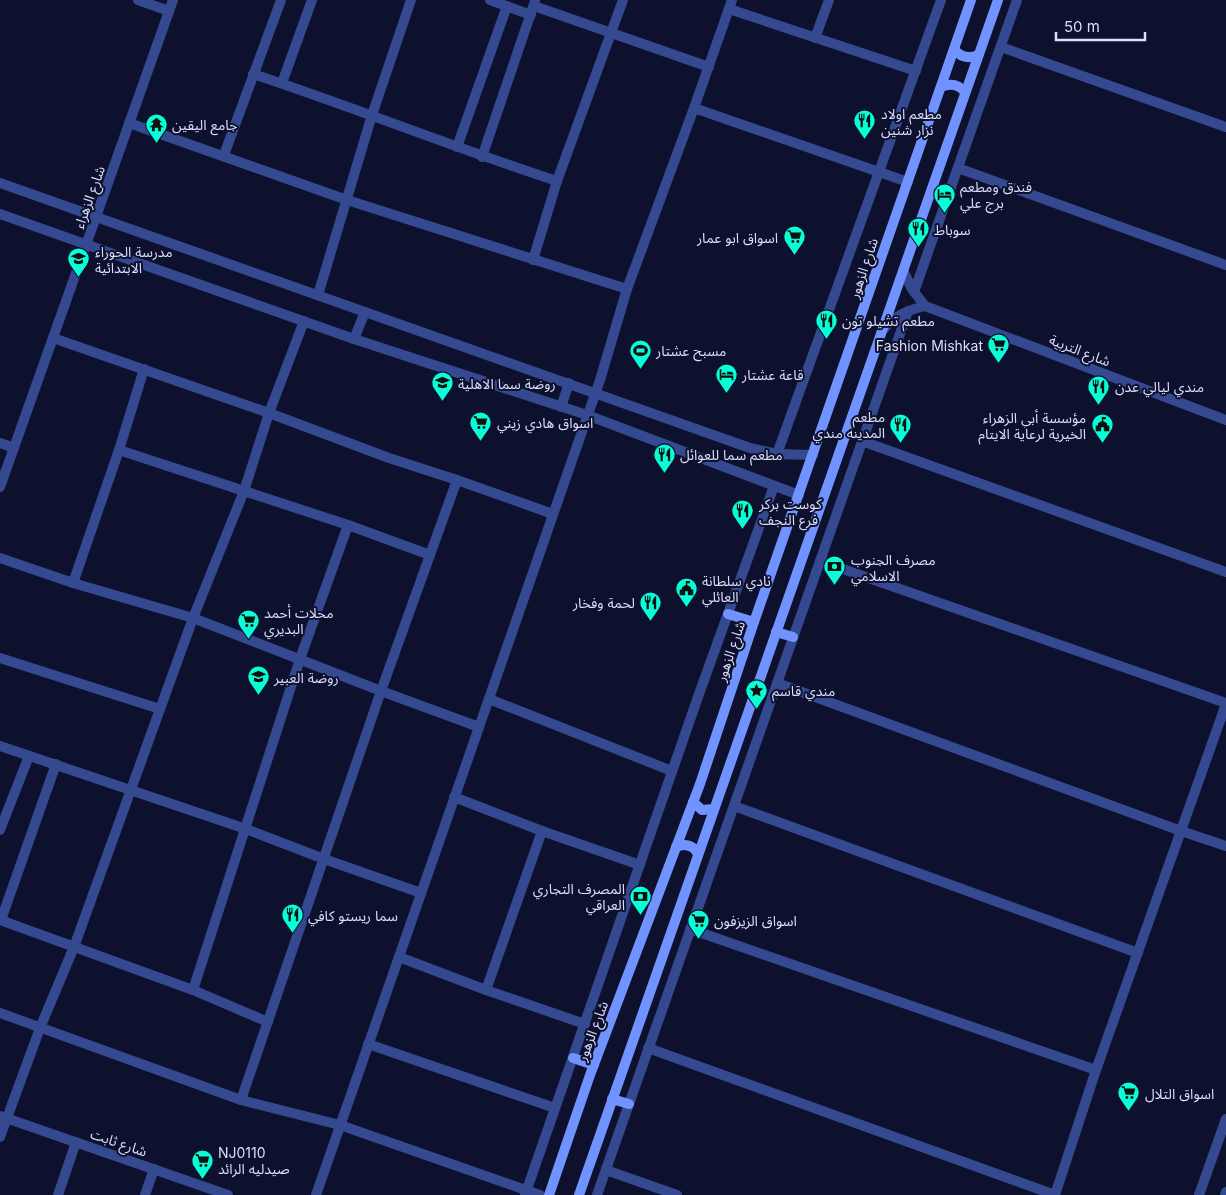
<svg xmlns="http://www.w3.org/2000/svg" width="1226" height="1195" viewBox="0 0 1226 1195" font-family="Inter,'Noto Sans Arabic',sans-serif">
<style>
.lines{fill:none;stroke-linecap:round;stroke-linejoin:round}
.minor{stroke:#354990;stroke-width:10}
.tertiary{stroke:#354990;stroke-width:10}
.secondary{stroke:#7193ff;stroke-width:10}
.labels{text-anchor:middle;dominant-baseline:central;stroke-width:4;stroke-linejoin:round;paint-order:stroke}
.poi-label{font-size:14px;fill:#dadfff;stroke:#0e112d;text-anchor:start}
.street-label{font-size:14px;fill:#dadfff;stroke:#0e112d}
</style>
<rect width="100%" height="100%" fill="#0e112d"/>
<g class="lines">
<g class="minor">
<polyline points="138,0 169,11"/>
<polyline points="490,0 531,15"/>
<polyline points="534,6 709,67"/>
<polyline points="729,9 916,71"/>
<polyline points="815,38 829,0"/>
<polyline points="1001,47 1226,127"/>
<path d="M253,74C356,108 455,148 557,181"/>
<polyline points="282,83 312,0"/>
<polyline points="694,108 908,182"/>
<polyline points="129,123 347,200 627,289"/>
<polyline points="457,147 507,6"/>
<polyline points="224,155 281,0"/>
<polyline points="482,157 535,1"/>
<polyline points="958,168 1226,265"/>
<polyline points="533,260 557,181 623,0"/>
<polyline points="318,295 372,115 411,0"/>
<polyline points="53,338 269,413 389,458 457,480 553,514"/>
<polyline points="862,441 1226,572"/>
<polyline points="0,443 14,448"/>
<polyline points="119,450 348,525"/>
<polyline points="0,487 173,0"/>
<polyline points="0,558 73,583 193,618 381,691 479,727"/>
<polyline points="820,561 1226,703"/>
<polyline points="73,583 119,450 144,369"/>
<polyline points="0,658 160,709"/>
<polyline points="777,683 1181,831 1226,846"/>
<polyline points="489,699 672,771"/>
<polyline points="0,746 246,829 324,859 421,893"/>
<polyline points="454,797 542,831 640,865"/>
<polyline points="734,806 1138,953"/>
<polyline points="0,830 29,756"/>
<polyline points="0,920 193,990 268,1022"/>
<polyline points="1,920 56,764"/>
<polyline points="690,929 1096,1070"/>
<polyline points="399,957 486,990 585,1024"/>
<polyline points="193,990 300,659 348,525 430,555"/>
<polyline points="486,990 542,831"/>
<polyline points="0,1013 241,1100 340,1125 540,1195"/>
<polyline points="368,1044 555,1108"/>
<polyline points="648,1048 1055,1195"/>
<polyline points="241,1100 381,691 457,480"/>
<polyline points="0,1137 40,1028 74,947 193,618 244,491 269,413 304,321"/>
<polyline points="606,1170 677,1195"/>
<polyline points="58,1195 76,1142"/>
<polyline points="145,1195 154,1169"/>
<polyline points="316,1195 600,380 627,289 694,108 732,0"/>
<polyline points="1055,1195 1096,1070 1226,704"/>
<polyline points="1199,1195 1226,1119"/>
<polyline points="1225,1195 1226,1192"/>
</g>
<g class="tertiary">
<polyline points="0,183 750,448 777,454 813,455"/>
<polyline points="0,214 354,339 587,415 799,495"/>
<polyline points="903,270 912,289 925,306 1226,420"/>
<polyline points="914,292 1017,0"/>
<path d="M883,330C894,316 908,310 925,306"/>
<polyline points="354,339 365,312"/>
<polyline points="561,407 569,383"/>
<polyline points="777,454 941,0"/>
<polyline points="0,1116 228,1195"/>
<polyline points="525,1195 699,694 774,486"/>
<polyline points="597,1195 908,311"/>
</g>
<g class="secondary">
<path d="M954,49C961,58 969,59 978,55"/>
<path d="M941,87C950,83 958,84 965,92"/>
<polyline points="728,614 754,622"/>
<polyline points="776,632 793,637"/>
<polyline points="693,802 702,810 714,809"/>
<path d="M676,847C685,843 693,845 698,854"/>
<polyline points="573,1058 594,1065"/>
<polyline points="612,1099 629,1104"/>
<polyline points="549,1195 590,1075 700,784 754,622 971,0"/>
<polyline points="579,1195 998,0"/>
</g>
</g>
<defs>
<symbol id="restaurant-pin" viewBox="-11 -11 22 30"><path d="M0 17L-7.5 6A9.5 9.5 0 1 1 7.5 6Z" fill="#06ffd6" stroke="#0e112d"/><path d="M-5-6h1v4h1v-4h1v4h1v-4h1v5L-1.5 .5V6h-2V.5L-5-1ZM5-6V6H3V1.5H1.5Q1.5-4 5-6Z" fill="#111"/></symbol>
<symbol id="temple-pin" viewBox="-11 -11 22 30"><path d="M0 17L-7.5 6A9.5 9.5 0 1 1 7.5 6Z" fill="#06ffd6" stroke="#0e112d"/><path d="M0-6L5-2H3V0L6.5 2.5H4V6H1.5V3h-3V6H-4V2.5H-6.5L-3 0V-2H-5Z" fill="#111"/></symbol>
<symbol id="hotel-pin" viewBox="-11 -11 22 30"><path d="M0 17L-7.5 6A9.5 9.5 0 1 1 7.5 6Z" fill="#06ffd6" stroke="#0e112d"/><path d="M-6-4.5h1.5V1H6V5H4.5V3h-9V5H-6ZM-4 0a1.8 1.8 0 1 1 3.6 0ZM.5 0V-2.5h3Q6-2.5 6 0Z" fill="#111"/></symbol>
<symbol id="supermarket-pin" viewBox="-11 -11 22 30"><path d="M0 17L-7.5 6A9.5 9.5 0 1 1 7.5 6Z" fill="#06ffd6" stroke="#0e112d"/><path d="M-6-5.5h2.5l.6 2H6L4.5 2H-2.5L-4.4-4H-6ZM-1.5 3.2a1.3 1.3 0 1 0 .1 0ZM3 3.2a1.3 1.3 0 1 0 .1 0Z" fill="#111"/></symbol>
<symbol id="school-pin" viewBox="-11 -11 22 30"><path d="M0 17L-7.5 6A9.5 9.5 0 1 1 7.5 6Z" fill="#06ffd6" stroke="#0e112d"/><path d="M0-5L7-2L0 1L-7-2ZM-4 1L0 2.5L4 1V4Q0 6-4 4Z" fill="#111"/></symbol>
<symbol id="stadium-pin" viewBox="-11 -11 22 30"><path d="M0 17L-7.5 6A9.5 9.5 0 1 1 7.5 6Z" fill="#06ffd6" stroke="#0e112d"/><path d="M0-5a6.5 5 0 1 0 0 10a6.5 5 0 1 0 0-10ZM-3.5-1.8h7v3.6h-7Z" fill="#111"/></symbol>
<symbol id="civic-pin" viewBox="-11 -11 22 30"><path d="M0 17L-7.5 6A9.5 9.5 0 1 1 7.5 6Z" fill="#06ffd6" stroke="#0e112d"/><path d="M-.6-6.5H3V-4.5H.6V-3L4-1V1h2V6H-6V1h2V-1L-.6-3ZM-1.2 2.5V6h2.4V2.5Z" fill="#111"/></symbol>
<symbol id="bank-pin" viewBox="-11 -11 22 30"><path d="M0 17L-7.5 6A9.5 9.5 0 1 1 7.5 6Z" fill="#06ffd6" stroke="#0e112d"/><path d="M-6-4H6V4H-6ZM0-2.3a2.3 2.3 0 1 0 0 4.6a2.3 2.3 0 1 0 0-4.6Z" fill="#111"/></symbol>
<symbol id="sight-pin" viewBox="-11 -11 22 30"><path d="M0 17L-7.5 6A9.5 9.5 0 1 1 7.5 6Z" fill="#06ffd6" stroke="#0e112d"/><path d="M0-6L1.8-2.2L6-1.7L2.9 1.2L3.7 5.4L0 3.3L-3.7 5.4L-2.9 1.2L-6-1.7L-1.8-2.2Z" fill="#111"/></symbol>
</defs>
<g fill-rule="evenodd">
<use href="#restaurant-pin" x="852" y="108" width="25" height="34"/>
<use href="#temple-pin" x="144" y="112" width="25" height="34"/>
<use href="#hotel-pin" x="932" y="182" width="25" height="34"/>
<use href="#restaurant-pin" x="906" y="216" width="25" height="34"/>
<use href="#supermarket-pin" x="782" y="224" width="25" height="34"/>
<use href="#school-pin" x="66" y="246" width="25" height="34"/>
<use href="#restaurant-pin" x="814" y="308" width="25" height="34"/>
<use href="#supermarket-pin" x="986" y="332" width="25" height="34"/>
<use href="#stadium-pin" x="628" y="338" width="25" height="34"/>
<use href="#hotel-pin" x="714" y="362" width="25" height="34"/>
<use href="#school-pin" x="430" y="370" width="25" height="34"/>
<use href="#restaurant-pin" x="1086" y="374" width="25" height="34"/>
<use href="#supermarket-pin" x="468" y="410" width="25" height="34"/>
<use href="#restaurant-pin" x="888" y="412" width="25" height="34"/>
<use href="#civic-pin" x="1090" y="412" width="25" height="34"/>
<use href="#restaurant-pin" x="652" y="442" width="25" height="34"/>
<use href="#restaurant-pin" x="730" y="498" width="25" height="34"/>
<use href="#bank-pin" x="822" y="554" width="25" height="34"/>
<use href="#civic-pin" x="674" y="576" width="25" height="34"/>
<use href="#restaurant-pin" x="638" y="590" width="25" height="34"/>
<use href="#supermarket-pin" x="236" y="608" width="25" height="34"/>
<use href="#school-pin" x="246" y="664" width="25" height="34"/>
<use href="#sight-pin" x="744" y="678" width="25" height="34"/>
<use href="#bank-pin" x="628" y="884" width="25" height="34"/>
<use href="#restaurant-pin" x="280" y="902" width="25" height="34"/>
<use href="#supermarket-pin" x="686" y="908" width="25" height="34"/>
<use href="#supermarket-pin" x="1116" y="1080" width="25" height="34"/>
<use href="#supermarket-pin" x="190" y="1148" width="25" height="34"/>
</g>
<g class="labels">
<g class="poi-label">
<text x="881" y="113">مطعم اولاد<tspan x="881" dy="16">نزار شنين</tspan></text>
<text x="172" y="124">جامع اليقين</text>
<text x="960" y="186">فندق ومطعم<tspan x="960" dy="16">برج علي</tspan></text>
<text x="934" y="229">سوباط</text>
<text x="778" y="237" text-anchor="end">اسواق ابو عمار</text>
<text x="95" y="251">مدرسة الحوراء<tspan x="95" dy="16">الابتدائية</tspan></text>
<text x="842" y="320">مطعم تشيلو تون</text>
<text x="983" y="345" text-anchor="end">Fashion Mishkat</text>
<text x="656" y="350">مسبح عشتار</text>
<text x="742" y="374">قاعة عشتار</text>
<text x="458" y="383">روضة سما الاهلية</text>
<text x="1115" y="386">مندي ليالي عدن</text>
<text x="885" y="416" text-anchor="end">مطعم<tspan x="885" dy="16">المدينه مندي</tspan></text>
<text x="1086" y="417" text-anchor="end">مؤسسة أبي الزهراء<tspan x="1086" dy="16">الخيرية لرعاية الايتام</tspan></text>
<text x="497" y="422">اسواق هادي زيني</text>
<text x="680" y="454">مطعم سما للعوائل</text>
<text x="759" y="503">كوست بركر<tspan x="759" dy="16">فرع النجف</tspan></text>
<text x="851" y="559">مصرف الجنوب<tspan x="851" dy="16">الاسلامي</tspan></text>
<text x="702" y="580">نادي سلطانة<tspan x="702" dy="16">العائلي</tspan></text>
<text x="635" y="602" text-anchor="end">لحمة وفخار</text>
<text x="264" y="612">محلات أحمد<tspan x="264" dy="16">البديري</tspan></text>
<text x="274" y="677">روضة العبير</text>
<text x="772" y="690">مندي قاسم</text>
<text x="625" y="888" text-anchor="end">المصرف التجاري<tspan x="625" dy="16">العراقي</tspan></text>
<text x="308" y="915">سما ريستو كافي</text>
<text x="714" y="920">اسواق الزيزفون</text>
<text x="1145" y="1093">اسواق التلال</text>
<text x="218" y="1152">NJ0110<tspan x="218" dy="16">صيدليه الرائد</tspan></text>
</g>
<g class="street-label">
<text transform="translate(89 197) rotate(-70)">شارع الزهراء</text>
<text transform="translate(863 268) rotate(-71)">شارع الزهور</text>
<text transform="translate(1080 350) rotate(21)">شارع التربية</text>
<text transform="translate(730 651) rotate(-71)">شارع الزهور</text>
<text transform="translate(592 1031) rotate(-69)">شارع الزهور</text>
<text transform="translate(119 1142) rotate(19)">شارع ثابت</text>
</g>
</g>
<path d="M1056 32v8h89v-8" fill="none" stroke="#dadfff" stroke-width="2.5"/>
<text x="1064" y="32" font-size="15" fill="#dadfff" stroke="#0e112d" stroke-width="4" paint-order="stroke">50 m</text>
</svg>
